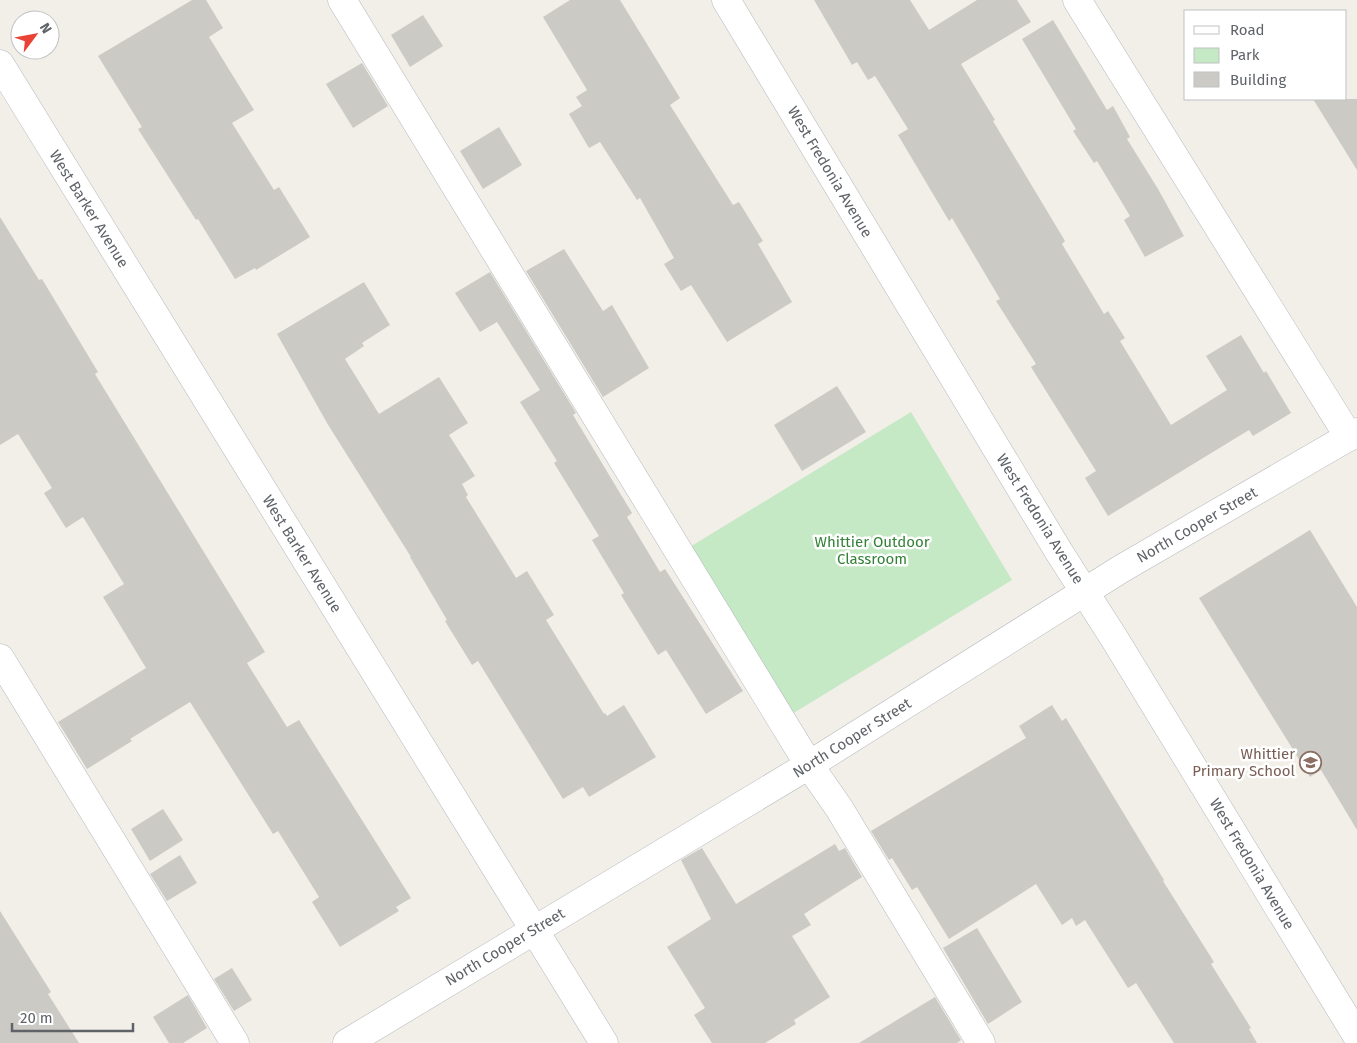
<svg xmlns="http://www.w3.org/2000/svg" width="1357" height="1043" viewBox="0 0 1357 1043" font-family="'Fira Sans',sans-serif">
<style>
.green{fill:#c5e8c5}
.building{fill:#cccac5}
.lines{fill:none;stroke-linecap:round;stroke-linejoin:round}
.minor-casing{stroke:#b5b8bc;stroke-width:29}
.minor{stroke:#fff;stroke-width:28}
.labels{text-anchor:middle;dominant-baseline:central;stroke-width:5;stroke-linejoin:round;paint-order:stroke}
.street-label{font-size:15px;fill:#5f6368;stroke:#fff}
.park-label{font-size:15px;fill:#348238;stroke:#fff}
.education-label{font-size:15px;fill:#785e54;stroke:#fff;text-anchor:end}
</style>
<rect width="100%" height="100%" fill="#f1efe8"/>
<polygon class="green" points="911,412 1012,580 782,720 680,553"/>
<g class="building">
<polygon points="192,0 206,0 223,28 209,37 254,110 232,123 274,190 279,187 310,237 256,270 255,268 235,279 198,219 196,220 138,129 142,127 98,56"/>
<polygon points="570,0 620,0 680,98 670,105 733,205 739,202 763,241 758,244 792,302 727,342 691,285 681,291 664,264 674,258 640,198 637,200 600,142 589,148 569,114 582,106 576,97 587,90 543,17"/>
<polygon points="814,0 910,0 929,30 977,0 1017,0 1031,22 961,64 995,120 993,121 1065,241 1062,244 1104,314 1108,311 1125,338 1120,341 1171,425 1227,390 1206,356 1241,335 1264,373 1266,371 1291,413 1253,436 1249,430 1108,516 1085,478 1096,471 1031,367 1036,364 996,301 1000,299 952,218 949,221 898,135 908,129 875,76 868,80 857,62 852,65"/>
<polygon points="423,15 443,46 410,67 391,35"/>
<polygon points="1053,20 1107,110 1113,106 1130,137 1127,139 1158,189 1184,236 1145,257 1124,220 1130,216 1097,161 1094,163 1073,131 1076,129 1022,39"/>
<polygon points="362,63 388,106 353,128 326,84"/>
<polygon points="1313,99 1357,99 1357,170"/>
<polygon points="499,127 522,165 483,189 460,151"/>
<polygon points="0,217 39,280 42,279 98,372 95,374 265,652 247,663 287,727 299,720 411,898 396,907 399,911 340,947 312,902 319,897 278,831 273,834 190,702 130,739 132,741 87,769 58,722 146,668 103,597 124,584 83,517 66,528 44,493 52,488 18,434 0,445"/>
<polygon points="564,249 603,311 612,305 649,368 603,397 526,271"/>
<polygon points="490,272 576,413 573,415 632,513 627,517 660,572 665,569 743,691 706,714 666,650 658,655 621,595 624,593 592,540 599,536 554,463 557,461 520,402 540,390 497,322 480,332 455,293"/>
<polygon points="364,282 390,325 362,343 364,346 345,359 379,414 439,377 468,423 449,435 475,476 462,484 468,495 466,497 516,578 527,571 554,615 546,620 604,714 605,713 607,716 624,705 656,757 589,797 583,787 563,799 478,661 472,665 445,621 447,620 410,557 411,557 327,423 277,334"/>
<polygon points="837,386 866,432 802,471 774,425"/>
<polygon points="1310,530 1357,607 1357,830 1321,770 1310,777 1199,598"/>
<polygon points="1052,705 1062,721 1066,718 1164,880 1163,881 1214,962 1211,964 1251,1028 1249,1029 1257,1043 1174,1043 1136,983 1128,988 1085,920 1076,926 1072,918 1062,925 1036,884 949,939 917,887 912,890 892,858 889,860 871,831 1026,738 1019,726"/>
<polygon points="163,809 183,840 150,861 131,829"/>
<polygon points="835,844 839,851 845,848 862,877 804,914 811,925 792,936 830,997 794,1020 796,1024 765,1043 712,1043 694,1015 705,1008 667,947 711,919 681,860 702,848 736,904"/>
<polygon points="180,855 197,883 167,901 150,874"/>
<polygon points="0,911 51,992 48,994 79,1043 0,1043"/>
<polygon points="977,928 1022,1002 988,1024 943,948"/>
<polygon points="232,968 252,1000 234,1011 214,979"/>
<polygon points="188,995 207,1028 183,1043 169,1043 153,1017"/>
<polygon points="935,997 961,1040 957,1043 859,1043"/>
</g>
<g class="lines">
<defs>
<g id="minor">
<polyline points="342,0 809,765 839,808 981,1043"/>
<polyline points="726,0 1059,552 1114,638 1357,1036"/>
<polyline points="1077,0 1349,437"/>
<polyline points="0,64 604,1043"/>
<polyline points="0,658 235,1043"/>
<polyline points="347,1043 809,765 1121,569 1357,432"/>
</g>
</defs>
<use href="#minor" class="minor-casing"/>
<use href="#minor" class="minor"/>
</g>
<defs>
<symbol id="school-ring" viewBox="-11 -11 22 22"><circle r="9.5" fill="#fff" stroke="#8d6e63" stroke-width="1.5"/><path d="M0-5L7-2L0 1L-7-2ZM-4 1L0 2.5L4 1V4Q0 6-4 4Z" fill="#8d6e63"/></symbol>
</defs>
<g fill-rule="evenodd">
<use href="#school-ring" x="1298" y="750" width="25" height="25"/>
</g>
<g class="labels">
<g class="street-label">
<text transform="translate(830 172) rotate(59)">West Fredonia Avenue</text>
<text transform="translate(89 209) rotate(58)">West Barker Avenue</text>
<text transform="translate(1040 519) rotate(58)">West Fredonia Avenue</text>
<text transform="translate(1197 525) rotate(-30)">North Cooper Street</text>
<text transform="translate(302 554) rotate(58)">West Barker Avenue</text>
<text transform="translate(852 738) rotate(-32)">North Cooper Street</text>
<text transform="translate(1252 864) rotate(59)">West Fredonia Avenue</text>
<text transform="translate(505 947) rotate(-31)">North Cooper Street</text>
</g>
<g class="park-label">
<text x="872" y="542">Whittier Outdoor<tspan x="872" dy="17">Classroom</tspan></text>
</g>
<g class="education-label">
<text x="1295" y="754">Whittier<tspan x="1295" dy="17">Primary School</tspan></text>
</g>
</g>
<rect x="1184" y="10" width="162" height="90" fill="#ffffff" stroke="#bfc1c3"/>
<rect x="1194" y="26" width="25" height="8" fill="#ffffff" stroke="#bfc1c3"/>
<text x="1230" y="35" font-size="15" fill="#5f6368">Road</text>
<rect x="1194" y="48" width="25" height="15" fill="#c5e8c5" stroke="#bfc1c3"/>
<text x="1230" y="60" font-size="15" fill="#5f6368">Park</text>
<rect x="1194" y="72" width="25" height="15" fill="#cccac5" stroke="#bfc1c3"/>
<text x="1230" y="85" font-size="15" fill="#5f6368">Building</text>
<g transform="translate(35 35) rotate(58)"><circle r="24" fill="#ffffff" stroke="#bfc1c3"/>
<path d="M0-4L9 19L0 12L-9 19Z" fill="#ea4335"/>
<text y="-8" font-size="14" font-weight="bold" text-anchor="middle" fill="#5f6368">N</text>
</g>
<path d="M12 1023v8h121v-8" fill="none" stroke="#5f6368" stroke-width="2.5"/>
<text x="20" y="1023" font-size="15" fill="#5f6368" stroke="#ffffff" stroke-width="4" paint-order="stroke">20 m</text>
</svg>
